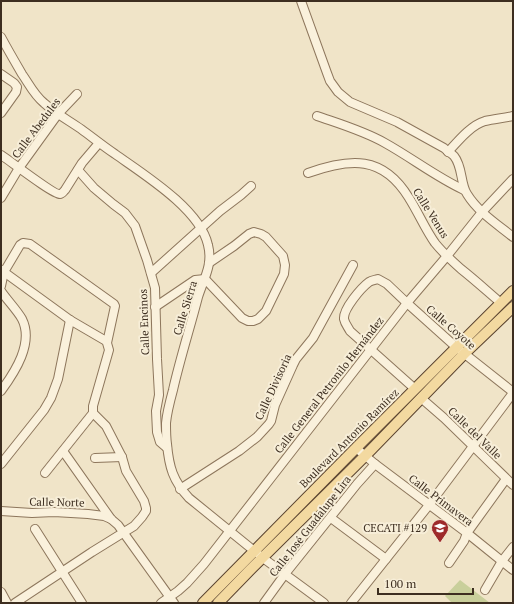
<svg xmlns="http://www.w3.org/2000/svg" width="514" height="604" viewBox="0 0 514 604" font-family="'PT Serif',serif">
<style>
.green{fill:#c9cf9b}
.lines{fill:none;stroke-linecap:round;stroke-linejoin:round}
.minor-casing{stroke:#8d765c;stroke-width:10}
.major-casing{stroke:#5b4430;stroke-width:12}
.minor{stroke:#faf1dc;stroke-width:8}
.major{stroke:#f3d9a0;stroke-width:10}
.labels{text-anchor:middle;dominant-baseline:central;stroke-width:4;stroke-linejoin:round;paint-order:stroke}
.street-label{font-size:11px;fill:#3d2e20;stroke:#f7eed8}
.poi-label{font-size:11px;fill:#3d2e20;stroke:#f7eed8;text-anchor:end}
</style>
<rect width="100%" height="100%" fill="#f0e4c8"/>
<polygon class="green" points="460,580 490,603 452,603 445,596"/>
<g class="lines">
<defs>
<g id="minor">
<path d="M301,1L327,73L330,81L338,92L350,102L397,122L444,148C447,151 451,153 454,156C463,167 460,183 467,194C478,212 497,224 513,237"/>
<path d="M1,37C8,50 15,62 22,74C29,84 34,95 44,103C55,113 68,120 81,129C92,137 103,146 115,154C143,174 200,209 208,245C213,265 204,278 198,297C190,328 180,359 173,390C170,401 167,412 166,423C166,429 166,437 167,444C169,467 173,481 189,498L263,558L324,603"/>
<polyline points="1,74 14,83 17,87 16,92 1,113"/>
<path d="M317,116C340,124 364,131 385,143C412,158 436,177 464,190"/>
<path d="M448,152C458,141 471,125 485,121C494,119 504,118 513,116"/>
<path d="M1,155C9,160 54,195 60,194C62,194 63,192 65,190L82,163L99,143"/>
<polyline points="78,170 94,188 113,204 125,213 135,226 147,260 155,288 157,359 159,395 156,411 157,432 160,442 167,448"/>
<path d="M308,173C350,158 383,155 409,198C418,212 425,229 435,243C443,253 452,261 461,269C475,280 488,292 501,303"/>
<polyline points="1,198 19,168 58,114 77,94"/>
<polyline points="151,273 220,211 241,195 251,186"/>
<polyline points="1,286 4,272 2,270"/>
<path d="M1,291C7,300 17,310 22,319C34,343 15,372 1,391"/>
<polyline points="155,307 195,280 205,279 242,318 248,321 253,321 258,319 266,311 284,274 285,265 283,256 266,237 261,234 254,232 249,234 234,246 209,263"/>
<path d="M415,389L350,331C348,327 345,324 344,319C343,309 361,288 369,282C372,280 375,280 378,279L387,284L407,303L456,347L513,392"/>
<polyline points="421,398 444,418 513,485"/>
<polyline points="356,448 375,464 467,533 513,570"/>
<polyline points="63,451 111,519 118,525 174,603"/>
<polyline points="95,458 122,457"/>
<polyline points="1,464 44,410 51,398 58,379 70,320"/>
<polyline points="45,473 93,413"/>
<polyline points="180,489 239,451 257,437 269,424 271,421 275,405 293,365 296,359 313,338 353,265"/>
<polyline points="1,511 32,513 54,512 88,514 104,516 111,519"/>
<polyline points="331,518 386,559"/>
<polyline points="35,529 82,603"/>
<polyline points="449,563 464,541 467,533 506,479"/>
<polyline points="485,590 502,561 513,547"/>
<polyline points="1,592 7,603"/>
<polyline points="15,603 92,552 134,526 142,517 146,511 146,508 144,501 126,471 122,457 106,426 93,413 93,406 109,350 107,343 115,306 114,304 30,244 23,243 20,245 4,272 70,320 106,341 107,343"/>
<polyline points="161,603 178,591 187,583 204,564 407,303 447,256 482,212 513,179"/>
<polyline points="264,603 285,574 357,484 375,464"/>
<polyline points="351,603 429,505 513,393"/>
</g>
<g id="major">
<polyline points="203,603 356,448 513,291"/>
<polyline points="218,603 249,571 365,456 464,354 513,307"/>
</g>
</defs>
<use href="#minor" class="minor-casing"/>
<use href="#major" class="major-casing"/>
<use href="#minor" class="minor"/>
<use href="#major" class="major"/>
</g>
<defs>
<symbol id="school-pin" viewBox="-11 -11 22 30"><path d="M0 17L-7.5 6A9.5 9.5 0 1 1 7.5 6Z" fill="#9e2a2b" stroke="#f7eed8"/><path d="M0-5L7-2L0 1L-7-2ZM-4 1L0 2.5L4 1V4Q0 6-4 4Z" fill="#fff"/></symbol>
</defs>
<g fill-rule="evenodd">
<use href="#school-pin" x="430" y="518" width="20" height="27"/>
</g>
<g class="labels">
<g class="street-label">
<text transform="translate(36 128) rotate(-53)">Calle Abedules</text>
<text transform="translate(431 213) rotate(58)">Calle Venus</text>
<text transform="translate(185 308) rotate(-73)">Calle Sierra</text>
<text transform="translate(144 322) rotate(-92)">Calle Encinos</text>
<text transform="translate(451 327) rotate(41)">Calle Coyote</text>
<text transform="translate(329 385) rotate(-52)">Calle General Petronilo Hernández</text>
<text transform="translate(273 387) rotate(-65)">Calle Divisoria</text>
<text transform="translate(475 433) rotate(44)">Calle del Valle</text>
<text transform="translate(349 438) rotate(-45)">Boulevard Antonio Ramírez</text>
<text transform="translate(441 500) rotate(37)">Calle Primavera</text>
<text transform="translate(57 502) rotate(1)">Calle Norte</text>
<text transform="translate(310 526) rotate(-52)">Calle José Guadalupe Lira</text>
</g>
<g class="poi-label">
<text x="427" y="528">CECATI #129</text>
</g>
</g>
<rect width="514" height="604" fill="none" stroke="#3d2e20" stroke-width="4"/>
<path d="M378 588v6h95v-6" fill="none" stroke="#3d2e20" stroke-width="2"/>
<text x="384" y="588" font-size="12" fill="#3d2e20" stroke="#f7eed8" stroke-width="3" paint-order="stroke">100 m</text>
</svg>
